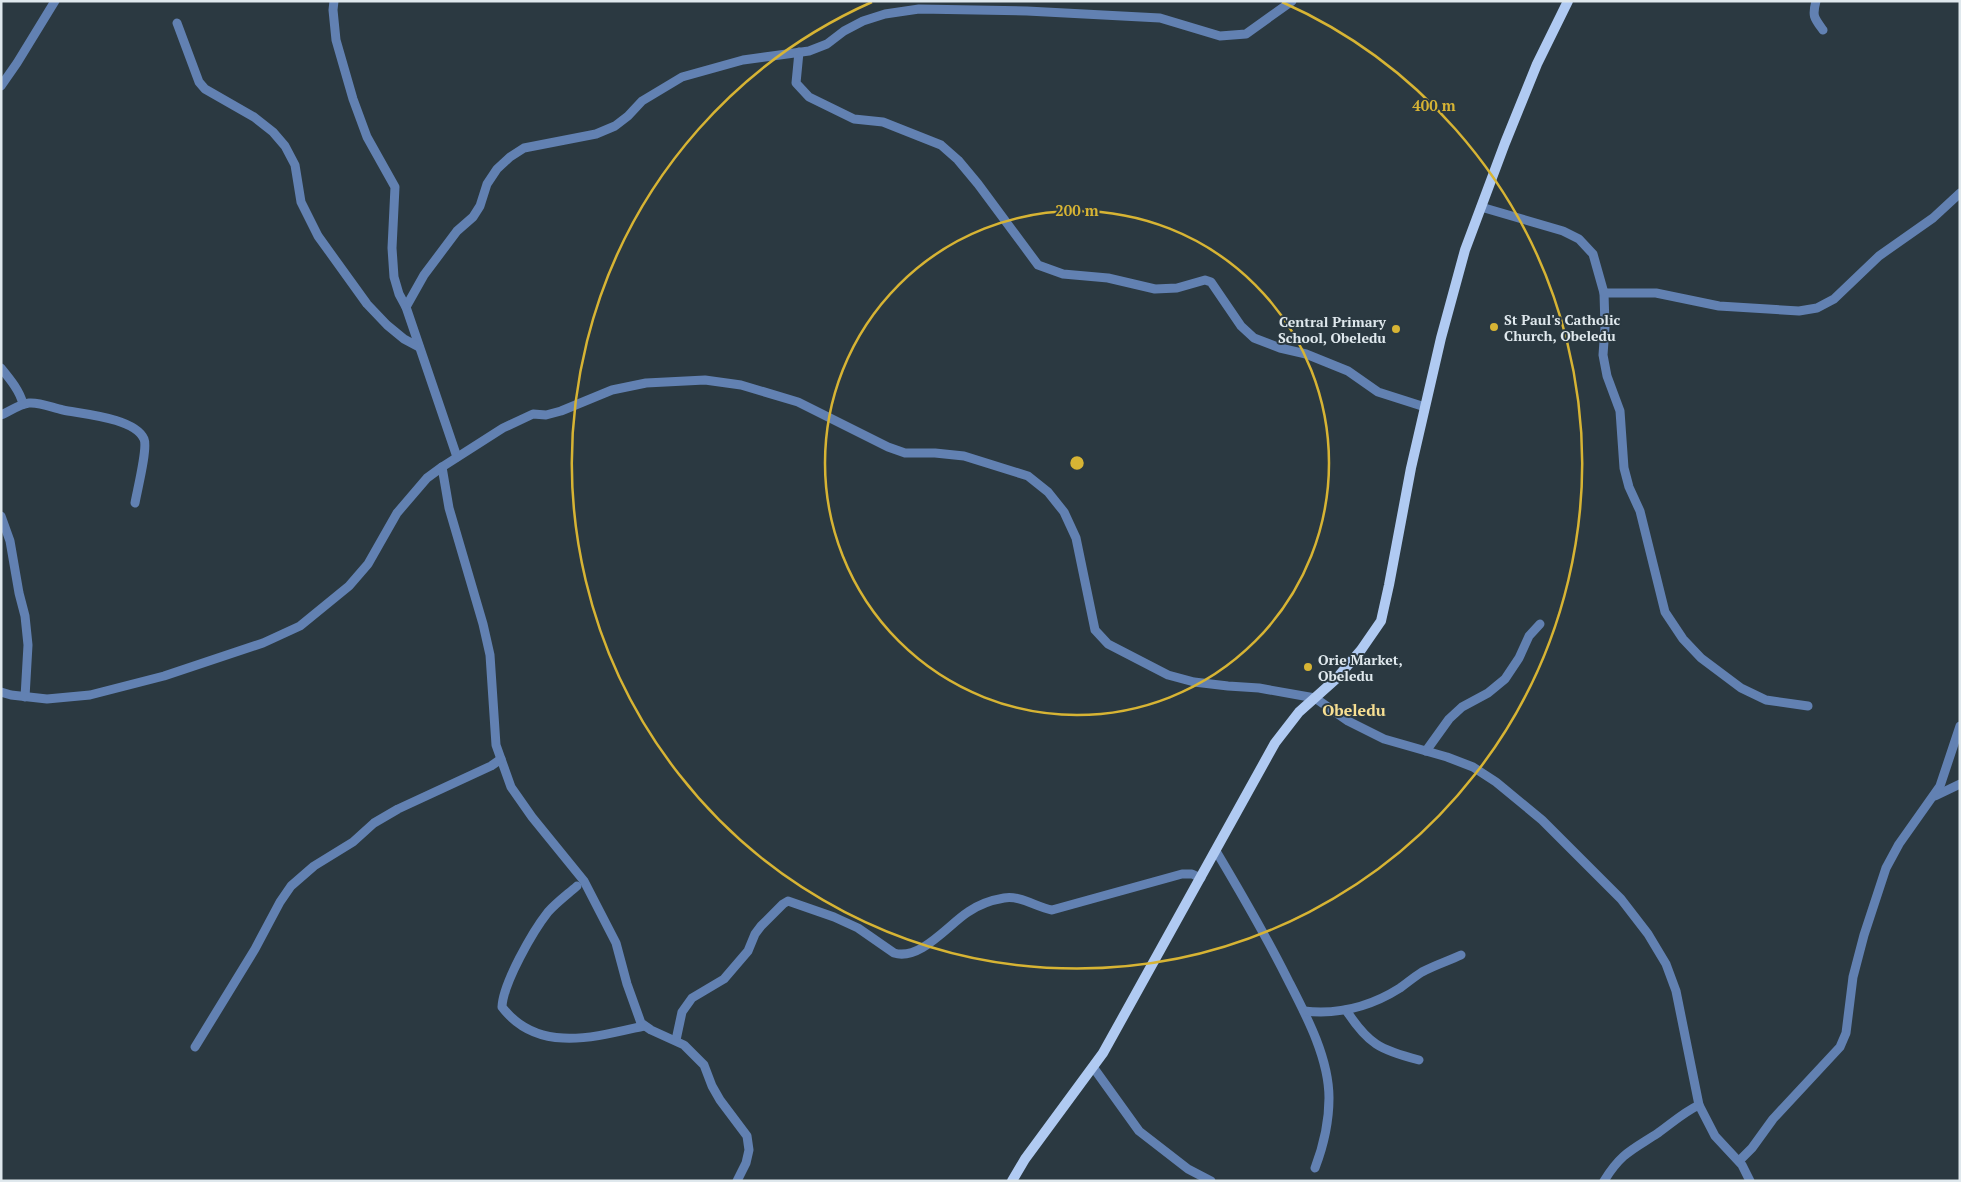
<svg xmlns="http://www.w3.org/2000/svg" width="1961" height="1182" viewBox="0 0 1961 1182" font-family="'PT Serif',serif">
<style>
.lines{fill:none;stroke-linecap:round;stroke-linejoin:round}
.minor{stroke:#6281b2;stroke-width:9}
.major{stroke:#b0caf2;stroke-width:10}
.ring{fill:none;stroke:#d7b434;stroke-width:2.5}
.poi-dot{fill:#d7b434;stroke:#2b3941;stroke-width:2}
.labels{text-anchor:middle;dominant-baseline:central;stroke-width:4;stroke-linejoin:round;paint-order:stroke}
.poi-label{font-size:14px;font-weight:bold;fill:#dfe8ed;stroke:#2b3941;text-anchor:start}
.quarter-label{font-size:16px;font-weight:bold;fill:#f7df92;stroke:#2b3941}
.centre{fill:#d7b434;stroke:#2b3941;stroke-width:2.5}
.ring-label{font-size:15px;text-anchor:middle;font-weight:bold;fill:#d7b434;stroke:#2b3941;stroke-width:4;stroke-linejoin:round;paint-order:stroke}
</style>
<rect width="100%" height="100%" fill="#2b3941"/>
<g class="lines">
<g class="minor">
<polyline points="334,1 333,10 336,40 353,99 367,137 395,187 392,248 394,277 399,294 406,307 457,457"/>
<path d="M1816,1C1812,16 1814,18 1823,30"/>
<polyline points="177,23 199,82 205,89 254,117 273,132 285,146 295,165 301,202 318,236 367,304 387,325 404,339 419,347"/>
<polyline points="799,52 796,83 809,97 854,119 883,122 941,145 958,160 978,184 1038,265 1063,274 1108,278 1155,289 1177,288 1205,280 1211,282 1241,326 1254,338 1280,348 1306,354 1348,371 1378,392 1425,407"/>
<polyline points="1,86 17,63 55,1"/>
<polyline points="1481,207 1563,231 1579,239 1593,254 1604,293 1605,327 1603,355 1607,376 1620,411 1624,468 1629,487 1640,511 1665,612 1683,639 1701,658 1741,688 1766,700 1808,706"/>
<polyline points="1604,293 1656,293 1719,306 1799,311 1817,308 1834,299 1879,256 1933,218 1960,193"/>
<polyline points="406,307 424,275 457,231 473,217 480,206 487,184 497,169 510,157 524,148 596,134 615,126 628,116 642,101 682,77 743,60 809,51 827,44 844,31 863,21 885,14 919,9 1027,11 1160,18 1220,36 1246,34 1292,1"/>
<path d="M1,368C10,379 20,391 23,404"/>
<path d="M1,415C10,411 20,404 29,403C40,402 53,408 63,410C83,414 135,418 144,439C148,448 137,491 135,503"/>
<polyline points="442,467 449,508 483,624 490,655 496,745 511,787 532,817 584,881 616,943 627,984 641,1023 651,1030 684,1045 704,1065 712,1086 720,1100 747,1136 749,1150 746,1163 737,1181"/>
<polyline points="1,516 10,541 19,593 25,616 28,645 25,697"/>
<polyline points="1,692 11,695 47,699 90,695 164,676 263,643 300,626 349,586 368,564 397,513 427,478 442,467 503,428 533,414 546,415 561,411 612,390 646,383 705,380 741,385 798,402 888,447 905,453 935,453 964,456 1028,476 1048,492 1064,512 1076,538 1095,630 1108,644 1168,675 1194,682 1228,686 1259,688 1315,698 1348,721 1384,739 1447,757 1473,767 1496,782 1542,820 1621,899 1648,934 1666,964 1676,991 1699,1105 1715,1136 1742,1165 1750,1181"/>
<polyline points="1426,751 1449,719 1462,707 1488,693 1505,679 1519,658 1529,636 1540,624"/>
<polyline points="1935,796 1960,784"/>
<path d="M1216,851C1241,893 1266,936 1288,980C1306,1015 1329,1058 1329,1098C1329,1121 1323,1147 1315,1168"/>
<path d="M577,886C568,894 557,902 548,912C533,931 503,983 502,1007C538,1054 595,1037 644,1026"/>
<path d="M1346,1010C1368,1044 1380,1050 1419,1060"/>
<path d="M1304,1011C1339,1015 1370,1007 1400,988C1407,983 1414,977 1422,972C1435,965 1448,961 1461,955"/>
<path d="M676,1040L682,1012L692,998L724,979L748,951L755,934L761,926L783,904L788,901L834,917L858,928L894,953C920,961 948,925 968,912C978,905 992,900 1004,898C1020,895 1036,907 1052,910L1182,874H1192L1201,878"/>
<polyline points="195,1047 255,949 280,902 291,886 314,866 353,842 374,823 398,809 491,766 501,759"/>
<polyline points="1093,1067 1139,1131 1188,1169 1211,1181"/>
<polyline points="1739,1161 1752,1148 1773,1119 1840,1047 1846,1033 1853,977 1864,935 1886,868 1899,844 1940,786 1960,726"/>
<path d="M1604,1181C1621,1153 1632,1150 1658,1133C1672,1123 1684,1112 1699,1105"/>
</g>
<polyline class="major" points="1012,1181 1025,1159 1103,1053 1275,743 1299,712 1336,679 1361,650 1381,621 1389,585 1411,468 1441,338 1465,250 1505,143 1537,64 1568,1"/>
</g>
<g class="ring">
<circle cx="1077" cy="463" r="252"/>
<path d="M1282 2A505 505 0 1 1 872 2"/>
</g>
<g class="poi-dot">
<circle cx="1494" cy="327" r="5"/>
<circle cx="1396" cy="329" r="5"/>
<circle cx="1308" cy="667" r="5"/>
</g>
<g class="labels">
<g class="poi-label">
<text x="1504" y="319">St Paul's Catholic<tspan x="1504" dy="16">Church, Obeledu</tspan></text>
<text x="1386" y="321" text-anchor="end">Central Primary<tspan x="1386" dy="16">School, Obeledu</tspan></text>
<text x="1318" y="659">Orie Market,<tspan x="1318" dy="16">Obeledu</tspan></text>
</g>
<g class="quarter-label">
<text x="1354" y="710">Obeledu</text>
</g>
</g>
<circle cx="1077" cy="463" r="8" class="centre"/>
<g class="ring-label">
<text x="1434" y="111">400 m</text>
<text x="1077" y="216">200 m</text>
</g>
<rect width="1961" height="1182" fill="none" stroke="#dfe8ed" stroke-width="5"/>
</svg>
